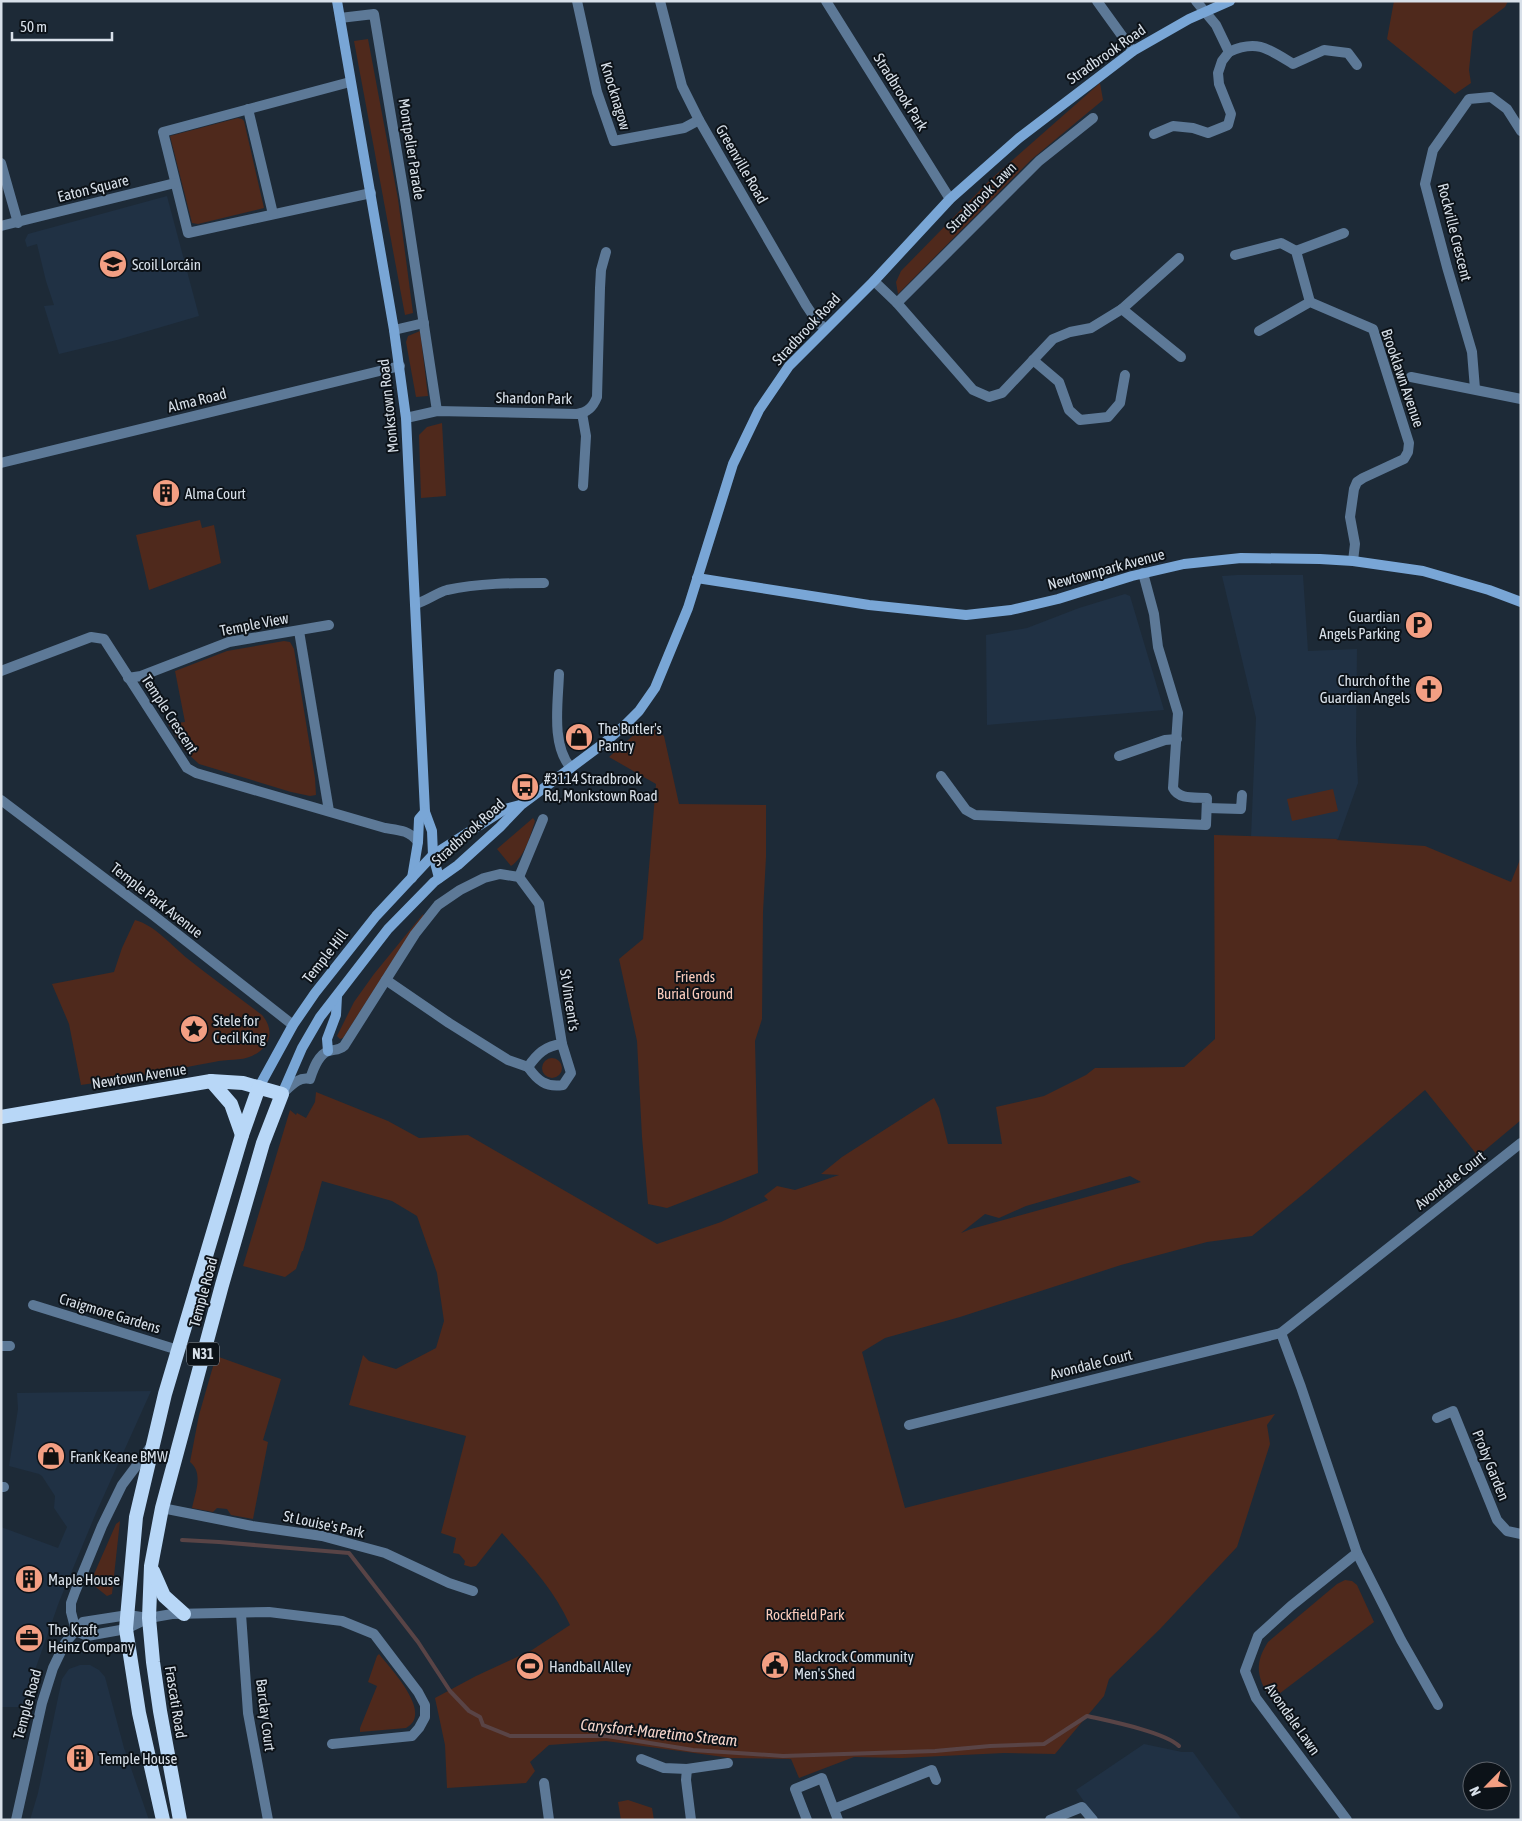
<svg xmlns="http://www.w3.org/2000/svg" width="1522" height="1821" viewBox="0 0 1522 1821" font-family="'Asap Condensed',sans-serif">
<style>
.built{fill:#203144}
.green{fill:#4f291c;fill-rule:evenodd}
.lines{fill:none;stroke-linecap:round;stroke-linejoin:round}
.stream{stroke:#594446;stroke-width:4}
.pedestrian{stroke:#5d7997;stroke-width:10}
.minor{stroke:#5d7997;stroke-width:10}
.tertiary{stroke:#5d7997;stroke-width:10}
.secondary{stroke:#79a6d6;stroke-width:10}
.trunk{stroke:#b8d7f7;stroke-width:14}
.labels{text-anchor:middle;dominant-baseline:central;stroke-width:4;stroke-linejoin:round;paint-order:stroke}
.shield{fill:#0c1218;stroke:#9ba2aa;stroke-width:1}
.shield-label{font-size:14px;font-weight:bold;fill:#d8e0e9}
.street-label{font-size:15px;fill:#d8e0e9;stroke:#0c1218}
.poi-label{font-size:15px;fill:#d8e0e9;stroke:#0c1218;text-anchor:start}
.park-label{font-size:15px;fill:#facbbb;stroke:#0c1218}
.water-label{font-size:16px;font-style:italic;fill:#f5d5cb;stroke:#0c1218}
</style>
<rect width="100%" height="100%" fill="#1d2a37"/>
<g class="built">
<polygon points="167,196 199,316 117,340 59,354 44,306 54,305 46,281 37,244 27,247 25,240 28,234"/>
<polygon points="1237,575 1303,575 1308,651 1357,649 1356,742 1358,783 1338,839 1251,837 1256,718 1222,576"/>
<polygon points="1125,594 1130,596 1164,710 987,725 986,635 1027,628 1079,608"/>
<polygon points="151,1391 96,1513 59,1602 22,1707 1,1707 1,1527 58,1548 67,1527 54,1508 55,1496 42,1476 39,1474 9,1466 18,1409 17,1393"/>
<polygon points="80,1665 90,1665 99,1670 105,1677 124,1748 149,1820 30,1820 38,1793 62,1679 69,1669"/>
<polygon points="1144,1744 1182,1752 1193,1752 1242,1820 1097,1820 1076,1790"/>
</g>
<g class="green">
<polygon points="1394,1 1508,1 1505,7 1473,31 1469,70 1471,83 1455,94 1387,39"/>
<polygon points="368,39 398,199 413,313 405,315 354,41"/>
<polygon points="1100,83 1103,100 1032,159 898,294 896,282 901,271 990,180"/>
<polygon points="238,118 242,119 244,121 264,208 198,224 192,223 170,136"/>
<polygon points="420,331 428,396 416,397 406,342 408,336"/>
<polygon points="442,423 446,496 421,498 419,435 427,427"/>
<polygon points="200,520 202,528 214,525 221,563 149,590 136,535"/>
<polygon points="284,641 290,642 294,649 315,778 316,795 310,796 291,792 199,764 185,751 168,724 185,722 175,671 227,651"/>
<polygon points="646,724 664,736 679,804 766,805 766,857 763,912 762,1019 755,1041 758,1173 667,1208 648,1204 642,1137 637,1041 619,959 643,939 656,784 609,757"/>
<polygon points="1333,789 1338,811 1292,821 1287,799"/>
<path d="M533,818L535,821C530,836 525,857 511,866L497,849Z"/>
<path d="M1214,835L1338,839L1336,840L1425,846L1511,882L1521,857V1120L1478,1156L1425,1090L1307,1191L1252,1236L1207,1242L1121,1265L960,1317L885,1338L862,1352L905,1508L1275,1414L1267,1425L1270,1444L1237,1547L1160,1629L1109,1679L1104,1696L1055,1754L1004,1753L901,1758L854,1757L799,1778L791,1759L731,1758L606,1741L549,1745L530,1762L535,1771L526,1783L447,1788L445,1745L435,1698L476,1676L532,1650L570,1625C554,1589 528,1562 502,1533L476,1566L471,1567L464,1565L465,1561L459,1554L453,1553L456,1538L441,1533L466,1436L349,1405L363,1355L369,1361L396,1369L436,1348L444,1321L437,1273L417,1216L392,1201L322,1181L303,1251H302L296,1269L285,1277L243,1266L290,1110L296,1115L297,1113L306,1118L315,1102L316,1092L388,1121L419,1138L468,1135L657,1244L721,1222L768,1200L764,1196L777,1186L795,1190L839,1175L821,1174L842,1157L934,1098L939,1108L948,1144H1002L996,1107L1044,1096L1086,1075L1095,1068L1184,1067L1215,1039ZM1130,1176L1141,1182L971,1229L961,1233L985,1214L999,1218L1026,1206Z"/>
<polygon points="423,914 424,917 400,949 343,1038 340,1039 337,1036 354,1002 374,974"/>
<path d="M135,920C156,926 172,946 188,959C212,978 237,996 262,1015C275,1030 271,1047 252,1056C241,1061 227,1059 214,1062C170,1070 126,1079 81,1085L69,1024L52,984L114,972L122,948Z"/>
<circle cx="552" cy="1068" r="10"/>
<path d="M216,1356L281,1379L263,1440L268,1442L253,1519L231,1515L227,1509L217,1508L213,1512L192,1508C195,1493 204,1473 190,1462L199,1415Z"/>
<polygon points="120,1521 112,1594 107,1596 92,1584 91,1581 116,1524"/>
<path d="M1345,1580L1352,1581L1357,1585L1374,1622L1271,1700C1258,1679 1253,1665 1268,1642L1337,1584Z"/>
<path d="M379,1654C391,1669 434,1714 406,1728L360,1732V1728L377,1686L368,1682L377,1656Z"/>
<polygon points="628,1800 652,1808 654,1820 621,1820 618,1802"/>
</g>
<g class="lines">
<path class="stream" d="M182,1540L219,1542L349,1553L418,1642L450,1691L469,1711L480,1717L483,1725L510,1736H607L693,1750L783,1756L935,1751L990,1746L1044,1744L1087,1716C1109,1721 1165,1732 1179,1746"/>
<polyline class="pedestrian" points="1097,1 1133,51"/>
<g class="minor">
<polyline points="577,1 597,92 614,141 684,128 699,120"/>
<polyline points="660,1 682,86 699,120 806,305 816,320 825,329"/>
<polyline points="826,1 950,199"/>
<path d="M1196,1L1216,25L1229,52C1257,39 1269,49 1293,64L1324,50L1348,53L1357,65"/>
<polyline points="340,18 374,14 405,200 437,411"/>
<polyline points="350,82 163,132 188,233 371,193"/>
<polyline points="248,109 273,214"/>
<polyline points="1154,134 1173,126 1193,128 1208,133 1228,125 1231,114 1219,84 1218,73 1222,61 1229,52"/>
<polyline points="1,163 18,223"/>
<polyline points="1,226 175,183"/>
<polyline points="1296,251 1344,233"/>
<polyline points="1235,255 1281,243 1296,251 1310,302"/>
<polyline points="874,281 897,303 973,390 989,397 1002,393 1053,339 1070,332 1091,328 1122,309 1179,258"/>
<polyline points="897,303 1039,161 1093,118"/>
<polyline points="1122,309 1181,357"/>
<polyline points="394,330 424,323"/>
<polyline points="1259,331 1310,302 1373,329 1409,443 1408,452 1404,459 1363,478 1357,482 1354,489 1350,517 1355,544 1353,561"/>
<polyline points="1033,360 1059,382 1069,410 1080,420 1108,417 1120,403 1125,375"/>
<polyline points="1411,377 1521,399"/>
<polyline points="1475,389 1472,352 1447,267 1425,184 1433,150 1469,99 1491,97 1507,109 1521,131"/>
<polyline points="582,413 586,436 583,486"/>
<path d="M406,418L437,411L577,414C588,412 593,407 597,397L600,288L601,270L606,252"/>
<polyline points="1,463 400,366"/>
<path d="M415,604C427,601 436,593 447,590C479,583 512,583 544,583"/>
<polyline points="299,631 329,811"/>
<path d="M1,671L91,637L104,639L187,768L196,773L385,828C398,830 409,830 418,842"/>
<path d="M559,674C558,704 551,745 571,768"/>
<polyline points="128,678 141,676 229,642 329,625"/>
<polyline points="1119,756 1165,740 1177,739"/>
<path d="M941,776L966,810L975,815L1206,825L1207,798C1195,797 1179,800 1173,788L1178,713L1158,647L1154,614L1143,573"/>
<polyline points="1,800 153,915 293,1025"/>
<polyline points="1207,808 1241,809 1242,795"/>
<polyline points="519,877 543,819"/>
<polyline points="386,980 449,1023 508,1060 528,1067"/>
<path d="M528,1067C537,1080 546,1088 563,1085L571,1073L562,1044"/>
<path d="M282,1094C290,1087 298,1076 310,1079C313,1070 318,1054 329,1051C335,1049 338,1051 344,1046L415,934L438,905L460,890L484,878L500,874L519,877L539,904L562,1044C545,1046 537,1054 528,1067"/>
<polyline points="33,1305 178,1350"/>
<polyline points="1,1346 10,1346"/>
<polyline points="1437,1418 1453,1411 1497,1520 1507,1531 1521,1534"/>
<polyline points="909,1425 1281,1333"/>
<polyline points="1,1487 4,1487"/>
<polyline points="162,1508 252,1526 322,1536 385,1553 449,1583 473,1591"/>
<polyline points="241,1614 248,1713 268,1820"/>
<polyline points="149,1618 172,1614 269,1612 342,1621 374,1634 418,1692 425,1705 425,1717 419,1728 412,1736 332,1744"/>
<polyline points="1438,1705 1401,1640 1357,1553 1301,1387 1281,1333 1521,1143"/>
<polyline points="641,1759 664,1768 687,1769 728,1763"/>
<polyline points="687,1769 686,1780 691,1820"/>
<polyline points="544,1783 549,1820"/>
<polyline points="834,1809 932,1770 936,1780"/>
<polyline points="807,1820 795,1789 822,1778 838,1820"/>
<polyline points="1050,1820 1082,1807 1093,1820"/>
<polyline points="1347,1820 1256,1698 1245,1671 1258,1636 1291,1606 1357,1553"/>
</g>
<g class="tertiary">
<polyline points="149,1618 126,1629 87,1636 76,1631 71,1612 71,1603 75,1592 102,1526 122,1485 152,1445"/>
<polyline points="16,1820 42,1703 53,1668 65,1643 83,1622 128,1615 148,1618"/>
</g>
<g class="secondary">
<polyline points="337,1 394,330 406,418 425,812 432,831 433,855 439,878"/>
<polyline points="697,578 869,605 966,615 1011,610 1058,599 1132,576 1184,564 1241,558 1320,559 1353,561 1423,571 1489,590 1521,602"/>
<polyline points="412,878 418,842 419,819 425,812"/>
<polyline points="328,1051 327,1039 336,1015 337,996"/>
<polyline points="259,1087 293,1025 315,993 376,916 433,855 505,809 520,805"/>
<polyline points="282,1094 302,1048 320,1017 388,929 434,882 458,865 500,827 521,805 604,743 625,725 639,711 655,688 688,608 733,464 759,410 789,366 874,281 950,199 1019,138 1133,51 1189,19 1230,1"/>
</g>
<g class="trunk">
<polyline points="211,1081 231,1104 242,1135"/>
<polyline points="1,1117 211,1081 243,1083 282,1094 263,1143 222,1285 162,1508 151,1566 149,1618 153,1662 160,1711 180,1820"/>
<polyline points="153,1571 164,1596 184,1614"/>
<polyline points="163,1820 139,1713 126,1629 136,1517 165,1394 242,1135 259,1087"/>
</g>
</g>
<defs>
<symbol id="school-disc" viewBox="-11 -11 22 22"><circle r="9.5" fill="#f39f83" stroke="#0c1218"/><path d="M0-5L7-2L0 1L-7-2ZM-4 1L0 2.5L4 1V4Q0 6-4 4Z" fill="#111"/></symbol>
<symbol id="building-disc" viewBox="-11 -11 22 22"><circle r="9.5" fill="#f39f83" stroke="#0c1218"/><path d="M-4-6H4V6H1V3H-1V6H-4ZM-2.5-4.3h1.7v1.8h-1.7ZM.8-4.3h1.7v1.8H.8ZM-2.5-1h1.7V.8h-1.7ZM.8-1h1.7V.8H.8Z" fill="#111"/></symbol>
<symbol id="parking-disc" viewBox="-11 -11 22 22"><circle r="9.5" fill="#f39f83" stroke="#0c1218"/><path d="M-3.5-5.5H1a3.5 3.5 0 0 1 0 7H-1V5.5H-3.5ZM-1-3.4V-.6H.8a1.4 1.4 0 0 0 0-2.8Z" fill="#111"/></symbol>
<symbol id="church-disc" viewBox="-11 -11 22 22"><circle r="9.5" fill="#f39f83" stroke="#0c1218"/><path d="M-1.2-6h2.4v3.5h3.3v2.4h-3.3V6h-2.4V-.1h-3.3v-2.4h3.3Z" fill="#111"/></symbol>
<symbol id="shop-disc" viewBox="-11 -11 22 22"><circle r="9.5" fill="#f39f83" stroke="#0c1218"/><path d="M-5-2.5h2.3a2.7 3.5 0 0 1 5.4 0H5L5.5 6h-11ZM-1.5-2.5h3a1.5 2.3 0 0 0-3 0Z" fill="#111"/></symbol>
<symbol id="bus-disc" viewBox="-11 -11 22 22"><circle r="9.5" fill="#f39f83" stroke="#0c1218"/><path d="M-5-6H5V4H4V6H2V4H-2V6H-4V4H-5ZM-3.5-4V0h7V-4ZM-3.5 1.2v1.5H-2V1.2ZM2 1.2v1.5H3.5V1.2Z" fill="#111"/></symbol>
<symbol id="sight-disc" viewBox="-11 -11 22 22"><circle r="9.5" fill="#f39f83" stroke="#0c1218"/><path d="M0-6L1.8-2.2L6-1.7L2.9 1.2L3.7 5.4L0 3.3L-3.7 5.4L-2.9 1.2L-6-1.7L-1.8-2.2Z" fill="#111"/></symbol>
<symbol id="office-disc" viewBox="-11 -11 22 22"><circle r="9.5" fill="#f39f83" stroke="#0c1218"/><path d="M-6-3h4V-5.5h4V-3h4V5H-6ZM-1-4.5V-3h2v-1.5ZM-6 0V1H6V0Z" fill="#111"/></symbol>
<symbol id="civic-disc" viewBox="-11 -11 22 22"><circle r="9.5" fill="#f39f83" stroke="#0c1218"/><path d="M-.6-6.5H3V-4.5H.6V-3L4-1V1h2V6H-6V1h2V-1L-.6-3ZM-1.2 2.5V6h2.4V2.5Z" fill="#111"/></symbol>
<symbol id="stadium-disc" viewBox="-11 -11 22 22"><circle r="9.5" fill="#f39f83" stroke="#0c1218"/><path d="M0-5a6.5 5 0 1 0 0 10a6.5 5 0 1 0 0-10ZM-3.5-1.8h7v3.6h-7Z" fill="#111"/></symbol>
</defs>
<g fill-rule="evenodd">
<use href="#school-disc" x="97" y="248" width="32" height="32"/>
<use href="#building-disc" x="150" y="477" width="32" height="32"/>
<use href="#parking-disc" x="1403" y="609" width="32" height="32"/>
<use href="#church-disc" x="1413" y="673" width="32" height="32"/>
<use href="#shop-disc" x="563" y="721" width="32" height="32"/>
<use href="#bus-disc" x="509" y="771" width="32" height="32"/>
<use href="#sight-disc" x="178" y="1013" width="32" height="32"/>
<use href="#shop-disc" x="35" y="1440" width="32" height="32"/>
<use href="#building-disc" x="13" y="1563" width="32" height="32"/>
<use href="#office-disc" x="13" y="1622" width="32" height="32"/>
<use href="#civic-disc" x="759" y="1649" width="32" height="32"/>
<use href="#stadium-disc" x="514" y="1650" width="32" height="32"/>
<use href="#building-disc" x="64" y="1742" width="32" height="32"/>
</g>
<g class="labels">
<rect class="shield" x="187" y="1342.5" width="32" height="23" rx="4"/>
<g class="shield-label">
<text x="203" y="1354">N31</text>
</g>
<g class="street-label">
<text transform="translate(1106 54) rotate(-35)">Stradbrook Road</text>
<text transform="translate(901 92) rotate(58)">Stradbrook Park</text>
<text transform="translate(616 96) rotate(73)">Knocknagow</text>
<text transform="translate(412 149) rotate(81)">Montpelier Parade</text>
<text transform="translate(742 164) rotate(60)">Greenville Road</text>
<text transform="translate(93 188) rotate(-14)">Eaton Square</text>
<text transform="translate(981 197) rotate(-45)">Stradbrook Lawn</text>
<text transform="translate(1455 232) rotate(76)">Rockville Crescent</text>
<text transform="translate(806 329) rotate(-47)">Stradbrook Road</text>
<text transform="translate(1403 378) rotate(71)">Brooklawn Avenue</text>
<text transform="translate(534 398) rotate(1)">Shandon Park</text>
<text transform="translate(197 400) rotate(-14)">Alma Road</text>
<text transform="translate(388 406) rotate(-96)">Monkstown Road</text>
<text transform="translate(1106 569) rotate(-15)">Newtownpark Avenue</text>
<text transform="translate(254 624) rotate(-11)">Temple View</text>
<text transform="translate(170 714) rotate(57)">Temple Crescent</text>
<text transform="translate(468 832) rotate(-42)">Stradbrook Road</text>
<text transform="translate(157 900) rotate(38)">Temple Park Avenue</text>
<text transform="translate(325 956) rotate(-52)">Temple Hill</text>
<text transform="translate(570 1000) rotate(81)">St Vincent's</text>
<text transform="translate(139 1076) rotate(-9)">Newtown Avenue</text>
<text transform="translate(1450 1180) rotate(-38)">Avondale Court</text>
<text transform="translate(203 1292) rotate(-75)">Temple Road</text>
<text transform="translate(110 1313) rotate(17)">Craigmore Gardens</text>
<text transform="translate(1091 1364) rotate(-14)">Avondale Court</text>
<text transform="translate(1491 1465) rotate(68)">Proby Garden</text>
<text transform="translate(324 1524) rotate(12)">St Louise's Park</text>
<text transform="translate(176 1702) rotate(81)">Frascati Road</text>
<text transform="translate(27 1704) rotate(-75)">Temple Road</text>
<text transform="translate(266 1715) rotate(83)">Barclay Court</text>
<text transform="translate(1293 1719) rotate(55)">Avondale Lawn</text>
</g>
<g class="poi-label">
<text x="132" y="264">Scoil Lorcáin</text>
<text x="185" y="493">Alma Court</text>
<text x="1400" y="616" text-anchor="end">Guardian<tspan x="1400" dy="17">Angels Parking</tspan></text>
<text x="1410" y="680" text-anchor="end">Church of the<tspan x="1410" dy="17">Guardian Angels</tspan></text>
<text x="598" y="728">The Butler's<tspan x="598" dy="17">Pantry</tspan></text>
<text x="544" y="778">#3114 Stradbrook<tspan x="544" dy="17">Rd, Monkstown Road</tspan></text>
<text x="213" y="1020">Stele for<tspan x="213" dy="17">Cecil King</tspan></text>
<text x="70" y="1456">Frank Keane BMW</text>
<text x="48" y="1579">Maple House</text>
<text x="48" y="1629">The Kraft<tspan x="48" dy="17">Heinz Company</tspan></text>
<text x="794" y="1656">Blackrock Community<tspan x="794" dy="17">Men's Shed</tspan></text>
<text x="549" y="1666">Handball Alley</text>
<text x="99" y="1758">Temple House</text>
</g>
<g class="park-label">
<text x="695" y="976">Friends<tspan x="695" dy="17">Burial Ground</tspan></text>
<text x="805" y="1614">Rockfield Park</text>
</g>
<g class="water-label">
<text transform="translate(659 1732) rotate(6)">Carysfort-Maretimo Stream</text>
</g>
</g>
<rect width="1522" height="1821" fill="none" stroke="#d8e0e9" stroke-width="5"/>
<g transform="translate(1487 1786) rotate(246)"><circle r="24" fill="#0c1218" stroke="#5e646c"/>
<path d="M0-4L9 19L0 12L-9 19Z" fill="#f39f83"/>
<text y="-8" font-size="14" font-weight="bold" text-anchor="middle" fill="#d8e0e9">N</text>
</g>
<path d="M12 32v8h100v-8" fill="none" stroke="#d8e0e9" stroke-width="2.5"/>
<text x="20" y="32" font-size="15" fill="#d8e0e9" stroke="#0c1218" stroke-width="4" paint-order="stroke">50 m</text>
</svg>
